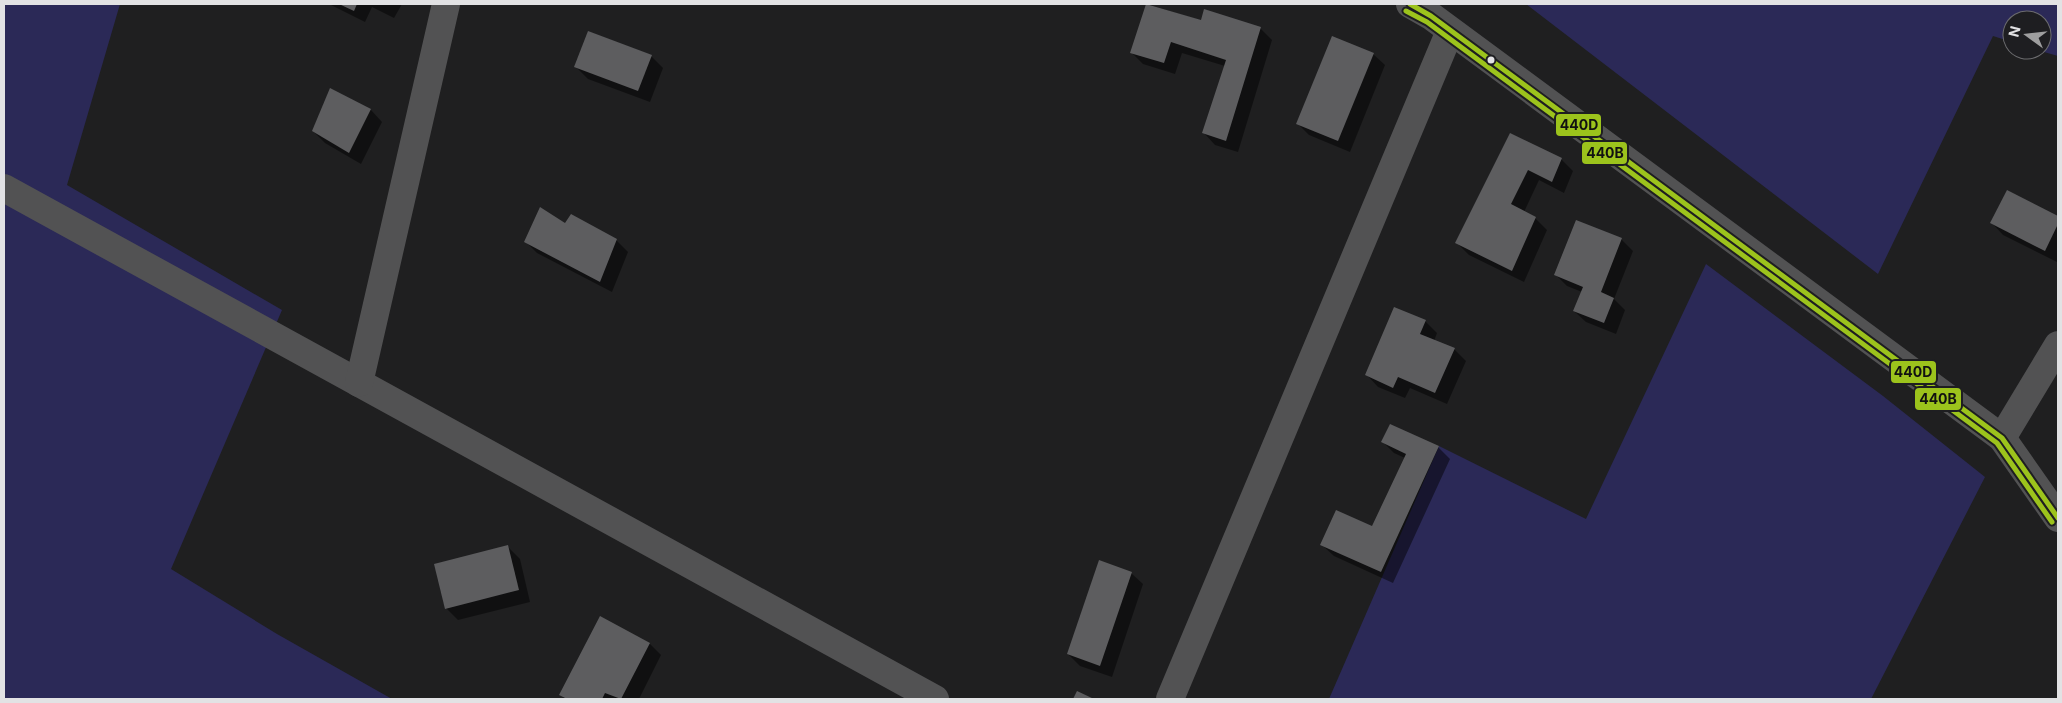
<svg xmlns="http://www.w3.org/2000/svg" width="2062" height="703" viewBox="0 0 2062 703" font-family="Inter,sans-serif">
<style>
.green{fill:#2b2957}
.shadow{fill:#0007}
.building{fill:#5d5d5f}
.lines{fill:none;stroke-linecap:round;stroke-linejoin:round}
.minor{stroke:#525253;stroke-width:28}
.bus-1-casing{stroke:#1e1e21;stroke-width:9}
.bus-2-casing{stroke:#1e1e21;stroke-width:9}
.bus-1{stroke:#9cc31c;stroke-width:5}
.bus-2{stroke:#9cc31c;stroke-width:5}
.bus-dot{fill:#e2e2e4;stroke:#1e1e21;stroke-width:2}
.line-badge{stroke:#1e1e21;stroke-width:2}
.pale-badge-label{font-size:14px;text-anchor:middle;font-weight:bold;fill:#111}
</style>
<rect width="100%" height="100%" fill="#1f1f20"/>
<g class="green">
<polygon points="4,4 120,4 67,185 282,310 171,569 277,634 392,699 4,699"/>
<polygon points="1526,4 2058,4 2058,56 2037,50 2042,50 2042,20 2012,20 2012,42 1993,36 1878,274"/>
<polygon points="1706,264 1883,396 1985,477 1871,699 1329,699 1439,446 1586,519"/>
</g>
<g class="shadow">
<polygon points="329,4 402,4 394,18 372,7 365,22"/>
<polygon points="1147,4 1202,21 1260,28 1272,40 1238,152 1215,145 1204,133 1225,66 1182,53 1175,74 1143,64 1132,53"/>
<polygon points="1373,54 1385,65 1350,152 1309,135 1298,124"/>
<polygon points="651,56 663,68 650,102 588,79 576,67"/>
<polygon points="331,90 371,110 382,122 361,164 325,143 313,131"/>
<polygon points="1511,134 1561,159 1573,171 1564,193 1539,180 1524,212 1535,218 1547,230 1524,282 1469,255 1457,243"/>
<polygon points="2007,192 2058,217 2057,262 2003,235 1992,223"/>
<polygon points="566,225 616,240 628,252 612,292 537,253 526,242"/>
<polygon points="1621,239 1633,251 1614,299 1625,310 1616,334 1586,322 1574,311 1582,292 1567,286 1555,274"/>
<polygon points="1425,321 1437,333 1434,341 1454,349 1466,361 1447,404 1410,388 1405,398 1378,387 1367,375"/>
<polygon points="1383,442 1438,447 1450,459 1393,583 1334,556 1322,545 1373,528 1405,458 1394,453"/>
<polygon points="508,547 520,559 530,602 458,620 446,608"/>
<polygon points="1131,573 1143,584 1112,677 1080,666 1068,654"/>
<polygon points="600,618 650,644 661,655 639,699 565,699 560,695"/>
</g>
<g class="building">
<polygon points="339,4 357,4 354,11"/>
<polygon points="1146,4 1201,20 1204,9 1261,27 1226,141 1202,133 1226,60 1171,42 1164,63 1130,53"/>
<polygon points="588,31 652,55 638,91 574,67"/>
<polygon points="1332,36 1374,53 1338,141 1296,124"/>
<polygon points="330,88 371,109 349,153 312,131"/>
<polygon points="1510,133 1562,158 1552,182 1528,170 1511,204 1536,217 1512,271 1455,243"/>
<polygon points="2007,190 2058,216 2058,224 2045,251 1990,223"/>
<polygon points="540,207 565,223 571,214 617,239 600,282 524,242"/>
<polygon points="1576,220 1622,238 1601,292 1614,298 1604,323 1573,311 1583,287 1554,275"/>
<polygon points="1394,307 1426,320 1420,334 1455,348 1435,393 1398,377 1393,388 1365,375"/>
<polygon points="1390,424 1439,446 1381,572 1320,545 1336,510 1372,526 1406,454 1381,442"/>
<polygon points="508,545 519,590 445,609 434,564"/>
<polygon points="1099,560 1132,572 1100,666 1067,654"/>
<polygon points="600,616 650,643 621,699 605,693 602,699 567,699 559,695"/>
<polygon points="1077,691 1094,699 1073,699"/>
</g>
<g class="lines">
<g class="minor">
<polyline points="1410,4 1431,16 2002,438 2058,518"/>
<polyline points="4,188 935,699"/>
<polyline points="359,383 446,4"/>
<polyline points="2002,438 2058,345"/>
<polyline points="1170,699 1450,31"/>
</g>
<defs>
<polyline id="bus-1" points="1410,4 1431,16 2002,438 2058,518"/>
<polyline id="bus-2" points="1406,11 1427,22 1997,443 2052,522"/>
</defs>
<use href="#bus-1" class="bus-1-casing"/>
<use href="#bus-2" class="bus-2-casing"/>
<use href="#bus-1" class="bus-1"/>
<use href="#bus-2" class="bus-2"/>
</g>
<circle class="bus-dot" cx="1491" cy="60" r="4.5"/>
<g class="line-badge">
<rect x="1555" y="113" width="47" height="24" rx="5" fill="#9cc31c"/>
<rect x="1581" y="141" width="47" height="24" rx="5" fill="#9cc31c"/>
<rect x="1890" y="360" width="47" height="24" rx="5" fill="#9cc31c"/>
<rect x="1914" y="387" width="48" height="24" rx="5" fill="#9cc31c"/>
</g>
<g class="pale-badge-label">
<text x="1579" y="130">440D</text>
<text x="1605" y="158">440B</text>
<text x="1913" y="377">440D</text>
<text x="1938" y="404">440B</text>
</g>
<rect width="2062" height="703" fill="none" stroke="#e2e2e4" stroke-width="10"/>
<g transform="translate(2027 35) rotate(285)"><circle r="24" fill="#1e1e21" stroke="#6c6c6f"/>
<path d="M0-4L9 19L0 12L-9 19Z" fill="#9e9e9f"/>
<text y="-8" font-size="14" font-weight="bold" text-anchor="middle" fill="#e2e2e4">N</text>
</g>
</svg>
